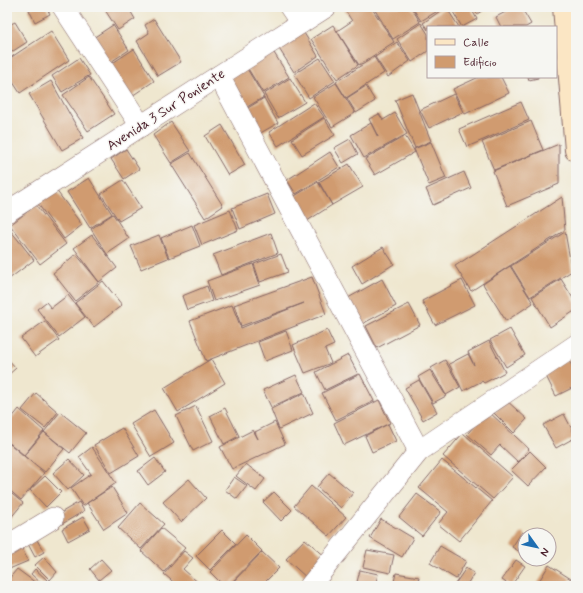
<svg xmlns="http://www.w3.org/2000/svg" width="583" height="593" viewBox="0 0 583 593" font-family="Mynerve,sans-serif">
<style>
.building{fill:#d09b6f}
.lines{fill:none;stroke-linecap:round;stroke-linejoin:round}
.street-casing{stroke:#846564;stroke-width:22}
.secondary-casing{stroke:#846564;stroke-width:24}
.street{stroke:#fff;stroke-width:21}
.secondary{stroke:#fbe6c4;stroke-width:22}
.labels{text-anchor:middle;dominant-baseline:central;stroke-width:3;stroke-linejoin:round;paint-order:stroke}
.street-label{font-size:14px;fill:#4a1f2b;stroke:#f6f6f2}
</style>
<rect width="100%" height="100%" fill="#f6f6f2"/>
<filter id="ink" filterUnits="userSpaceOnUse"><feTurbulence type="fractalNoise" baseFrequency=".025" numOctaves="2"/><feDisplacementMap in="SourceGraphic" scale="8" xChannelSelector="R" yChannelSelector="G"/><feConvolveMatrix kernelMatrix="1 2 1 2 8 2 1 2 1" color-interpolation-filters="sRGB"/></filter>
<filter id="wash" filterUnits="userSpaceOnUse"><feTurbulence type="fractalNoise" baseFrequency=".012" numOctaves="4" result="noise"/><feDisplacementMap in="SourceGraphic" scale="16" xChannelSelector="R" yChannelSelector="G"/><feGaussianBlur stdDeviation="0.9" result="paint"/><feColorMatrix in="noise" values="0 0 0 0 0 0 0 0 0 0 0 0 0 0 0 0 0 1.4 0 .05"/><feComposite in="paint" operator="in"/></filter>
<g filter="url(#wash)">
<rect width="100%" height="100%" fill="#efe7cf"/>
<g id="blocks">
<g class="building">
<polygon points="31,7 46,7 50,14 35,22 29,10"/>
<polygon points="103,7 128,7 135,19 118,30"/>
<polygon points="343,7 371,7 394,42 359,65 337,31 352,21"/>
<polygon points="373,7 411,7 420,22 393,39"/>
<polygon points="412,7 444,7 421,21"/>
<polygon points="446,7 459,27 428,27 428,30 423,23"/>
<polygon points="450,7 470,7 477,19 462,27"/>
<polygon points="473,7 488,7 477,14"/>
<polygon points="515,7 521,7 531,24 526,27 501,27 496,17"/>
<polygon points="154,19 181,62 158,76 137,41 149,33 145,25"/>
<polygon points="15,22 27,42 7,55 7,26"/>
<polygon points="421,23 428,34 428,51 412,62 397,39"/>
<polygon points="113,25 129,50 106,65 90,40"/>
<polygon points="333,25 358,65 337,79 311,39"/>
<polygon points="301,28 318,56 294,72 276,44"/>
<polygon points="51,31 69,60 20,93 7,73 7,60"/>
<polygon points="397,42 410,61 388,77 375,57"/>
<polygon points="271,48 289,77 263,93 245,64"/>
<polygon points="134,49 154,81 129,98 108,66"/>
<polygon points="374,57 384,73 346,98 336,82"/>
<polygon points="79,58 90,75 62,92 52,76"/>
<polygon points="320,58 335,81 309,98 294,74"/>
<polygon points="246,67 264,97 242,110 225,80"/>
<polygon points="89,77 114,114 88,131 63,95"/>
<polygon points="479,77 501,77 509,93 465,114 453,89"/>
<polygon points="528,77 538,77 538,78 529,80"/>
<polygon points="290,78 305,102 278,118 264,94"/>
<polygon points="51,81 83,138 62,150 29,94"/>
<polygon points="336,83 355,113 332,127 313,97"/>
<polygon points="366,86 375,101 356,113 347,98"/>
<polygon points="412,93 431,141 415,148 395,100"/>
<polygon points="454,94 463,112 429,128 420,110"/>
<polygon points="264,98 278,123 257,135 243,111"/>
<polygon points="521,102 529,120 467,147 459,129"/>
<polygon points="314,103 324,117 278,146 269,132"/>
<polygon points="395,113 407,134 364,158 351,135 371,123 378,137 369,119 379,114 383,120"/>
<polygon points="324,118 335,135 302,155 292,139"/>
<polygon points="531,121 543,150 494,170 482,142"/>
<polygon points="171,122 190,151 171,163 153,135"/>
<polygon points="222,125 245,165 228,175 205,136"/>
<polygon points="405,136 415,152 375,175 365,159"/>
<polygon points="350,139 358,154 343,163 334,148"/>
<polygon points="431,142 446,178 429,185 414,149"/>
<polygon points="559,144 559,184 507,206 493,171"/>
<polygon points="126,149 139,169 124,179 111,159"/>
<polygon points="330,152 339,167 296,194 287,180"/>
<polygon points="190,153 223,206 205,218 171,164"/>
<polygon points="349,164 363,187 332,205 319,182"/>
<polygon points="464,172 471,188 433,205 426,189"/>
<polygon points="89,178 112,214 90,228 67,192"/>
<polygon points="123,180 141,208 119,221 101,194"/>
<polygon points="318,182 332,205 307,221 293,197"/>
<polygon points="53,186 82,225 64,239 35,200"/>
<polygon points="267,194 275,214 240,229 232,208"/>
<polygon points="562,197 565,230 471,291 455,266"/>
<polygon points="36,205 66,244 40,264 10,225"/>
<polygon points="230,210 238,230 202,245 194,225"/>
<polygon points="113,214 129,239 107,254 91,229"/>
<polygon points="192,225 200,246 169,258 161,238"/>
<polygon points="7,226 34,260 9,279 7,277"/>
<polygon points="565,232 572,271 530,297 511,266"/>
<polygon points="271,233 278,253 221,275 213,255"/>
<polygon points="92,235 117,268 99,282 74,248"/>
<polygon points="159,235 168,258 141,269 131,246"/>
<polygon points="383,247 394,264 362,284 352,266"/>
<polygon points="76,254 99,282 75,301 53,273"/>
<polygon points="281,254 288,272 260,282 254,264"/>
<polygon points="253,264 260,285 214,301 207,281"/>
<polygon points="510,266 533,303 506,321 483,284"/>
<polygon points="312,277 326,314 206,361 190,321 232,305 241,328 304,303 241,326 234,305"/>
<polygon points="382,279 396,306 362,324 348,298"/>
<polygon points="561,279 576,303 576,310 550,327 532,297"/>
<polygon points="462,280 475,305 435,325 422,301"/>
<polygon points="103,281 122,305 94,327 75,303"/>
<polygon points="207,286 212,301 187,310 182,296"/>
<polygon points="68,295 85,317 59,337 37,309 46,302 51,308"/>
<polygon points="409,304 420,325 377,348 366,326"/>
<polygon points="45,321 59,340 35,357 21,338"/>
<polygon points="510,329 525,355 506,367 490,340"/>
<polygon points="327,330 334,345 325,349 331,363 305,373 293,345"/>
<polygon points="286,331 293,350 265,361 258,342"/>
<polygon points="489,341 505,372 484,383 482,381 463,391 449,364 468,354 474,365 468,352"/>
<polygon points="348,355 358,374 325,390 316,372"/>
<polygon points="7,358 16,368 7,376"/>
<polygon points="211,359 225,383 178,412 164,388"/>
<polygon points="568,359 576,373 576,386 556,396 544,372"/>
<polygon points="445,360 460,387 446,395 431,368"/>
<polygon points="430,370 446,396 433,403 418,377"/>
<polygon points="360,374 374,401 336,420 322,393"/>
<polygon points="296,375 304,392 271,407 263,390"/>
<polygon points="419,380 437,412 423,420 405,388"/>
<polygon points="36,393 58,412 45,428 22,410"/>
<polygon points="304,393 313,413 279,429 271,409"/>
<polygon points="379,400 390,423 344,445 334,423"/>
<polygon points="506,400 527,419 514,433 494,413"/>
<polygon points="196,406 213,441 193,451 176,416"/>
<polygon points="225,408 239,436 224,444 210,416"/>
<polygon points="19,409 44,431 24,455 7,441 7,424"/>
<polygon points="154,410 174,443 151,457 131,424"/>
<polygon points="488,411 529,449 518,462 500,445 491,455 467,434"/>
<polygon points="60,412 86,433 70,453 44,432"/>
<polygon points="564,414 576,437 556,448 543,425"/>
<polygon points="275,422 285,444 232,469 220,447 253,430 258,439 255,432"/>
<polygon points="388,424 396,441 372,452 365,436"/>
<polygon points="122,428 139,456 111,473 94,445"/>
<polygon points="44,432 64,449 45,472 24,456"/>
<polygon points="463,433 513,477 493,499 443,456"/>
<polygon points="10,444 44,473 21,500 7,488 7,467 9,465 7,464 7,448"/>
<polygon points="92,447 116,483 83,506 71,488 91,474 79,457"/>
<polygon points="530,451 546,467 528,486 511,470"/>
<polygon points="155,458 165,472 148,485 138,471"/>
<polygon points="69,459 84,475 68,490 53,473"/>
<polygon points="442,460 492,501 459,541 438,524 448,512 419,488"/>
<polygon points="246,464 265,479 256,491 236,476"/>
<polygon points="329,473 353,493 341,508 317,487"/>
<polygon points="45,476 61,492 46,507 30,490"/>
<polygon points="234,477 247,486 237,499 225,490"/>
<polygon points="189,479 206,498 181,522 163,502"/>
<polygon points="311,486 346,517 329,536 294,506"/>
<polygon points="112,487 128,513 104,529 87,503"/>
<polygon points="7,490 23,503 9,520 7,518"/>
<polygon points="274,492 292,510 281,521 263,502"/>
<polygon points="417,494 441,512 422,536 399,517"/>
<polygon points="79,502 84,511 62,524 57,515"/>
<polygon points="140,503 164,524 141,549 118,528"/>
<polygon points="83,517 90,529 68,541 62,529"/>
<polygon points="381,519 413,538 402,557 370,538"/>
<polygon points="161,528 185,548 164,572 141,551"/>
<polygon points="222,530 236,544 210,570 196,556"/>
<polygon points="522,532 525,534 525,555 512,547"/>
<polygon points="246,535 262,551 228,586 224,586 210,572"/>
<polygon points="305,539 327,558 308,579 286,559"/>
<polygon points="37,540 44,552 35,557 28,544"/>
<polygon points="20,544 28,561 7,570 7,549"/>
<polygon points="440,546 466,561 456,579 430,563"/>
<polygon points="367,550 394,555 390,573 363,567"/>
<polygon points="184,551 193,558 183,569 202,586 178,586 164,574"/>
<polygon points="262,552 279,568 261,586 229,586"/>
<polygon points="44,557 57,572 50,580 35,565"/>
<polygon points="101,559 111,570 99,580 90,569"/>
<polygon points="516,560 525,566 511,586 502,580"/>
<polygon points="549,565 571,579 566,586 536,586"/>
<polygon points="466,568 474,573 466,586 458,586 455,584"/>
<polygon points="17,569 40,586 7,586 7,581"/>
<polygon points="35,569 47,580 43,585 31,574"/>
<polygon points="360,570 378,574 375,586 356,586"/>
<polygon points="396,573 419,577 417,586 393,586"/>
</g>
</g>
</g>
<g filter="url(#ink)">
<use href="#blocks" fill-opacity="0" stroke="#846564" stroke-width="1"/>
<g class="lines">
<defs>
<g id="street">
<polyline points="63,7 141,126"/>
<polyline points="290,7 301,23"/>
<polyline points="219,76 419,451"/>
<polyline points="7,212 326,7"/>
<polyline points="7,546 53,518"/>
<polyline points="310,586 419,451 576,345"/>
</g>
<polyline id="secondary" points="564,7 576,150"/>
</defs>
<use href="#street" class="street-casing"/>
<use href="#secondary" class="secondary-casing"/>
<use href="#street" class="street"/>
<use href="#secondary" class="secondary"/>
</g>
</g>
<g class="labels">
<g class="street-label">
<text transform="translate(166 110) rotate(-33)">Avenida 3 Sur Poniente</text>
</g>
</g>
<rect width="583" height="593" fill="none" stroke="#f6f6f2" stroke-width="24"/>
<rect x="427" y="26" width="130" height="52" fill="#f6f6f2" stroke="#b1a0a2"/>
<rect x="435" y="39" width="20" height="6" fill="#fbe6c4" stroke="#b1a0a2"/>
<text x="463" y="46" font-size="12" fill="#4a1f2b">Calle</text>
<rect x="435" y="56" width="20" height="12" fill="#d09b6f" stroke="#b1a0a2"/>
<text x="463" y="66" font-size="12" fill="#4a1f2b">Edificio</text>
<g transform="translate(537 547) rotate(123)"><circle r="19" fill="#f6f6f2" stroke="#b1a0a2"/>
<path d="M0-3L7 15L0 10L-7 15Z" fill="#1f6fb2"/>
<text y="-6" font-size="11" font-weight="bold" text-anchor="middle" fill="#4a1f2b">N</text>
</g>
</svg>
